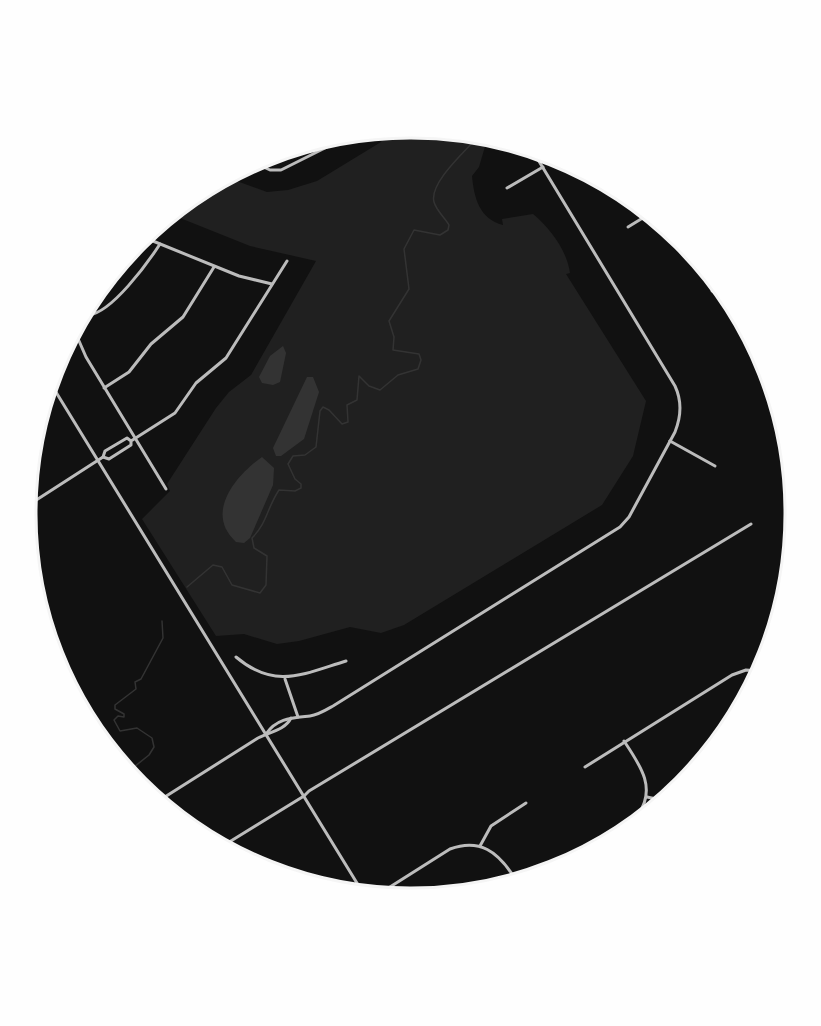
<svg xmlns="http://www.w3.org/2000/svg" width="821" height="1026" viewBox="0 0 821 1026" font-family="Jost,sans-serif">
<style>
.green{fill:#202020}
.water{fill:#333}
.lines{fill:none;stroke-linecap:round;stroke-linejoin:round}
.stream{stroke:#333;stroke-width:1.5}
.minor{stroke:#bcbcbc;stroke-width:3}
.tertiary{stroke:#bcbcbc;stroke-width:3}
.rim{fill:none;stroke:#f5f5f5;stroke-width:3}
</style>
<rect width="100%" height="100%" fill="#111"/>
<path class="green" d="M411,128L486,143L479,167L472,176C474,197 479,219 503,225L502,219L533,214C551,229 567,251 570,273L566,274L646,401L633,456L602,505L404,625L381,633L350,627L299,641L277,644L244,634L216,636L142,519L170,491L167,484L216,408L229,392L251,375L316,261L250,246L175,216L231,179L267,192L288,190L317,181L381,142L386,133Z"/>
<g class="water">
<polygon points="283,346 286,353 280,382 273,385 262,383 259,377 270,356"/>
<polygon points="307,377 313,377 319,392 304,439 281,456 276,456 273,448"/>
<path d="M262,457L274,468L273,485L250,538L244,543L236,542C204,513 236,475 262,457Z"/>
</g>
<g class="lines">
<g class="stream">
<path d="M187,587L213,565L222,567L232,585L260,593L266,585L267,556L254,548L252,538C267,523 267,508 279,490L295,491L301,488V484L295,479L288,464L293,456L305,455L316,447L320,411L323,407L329,410L342,424L348,422L347,405L357,400L359,376L369,386L380,390L398,375L418,369L421,360L419,354L393,350L394,337L389,321L409,289L404,249L414,230L440,235L448,230L449,225C445,218 436,210 434,202C429,184 463,153 474,141"/>
<polyline points="129,771 149,755 154,747 152,738 137,728 120,731 114,720 118,716 124,717 124,714 115,709 115,705 136,689 135,682 141,679 163,638 162,621"/>
</g>
<g class="minor">
<polyline points="255,163 270,170 281,170 335,143"/>
<polyline points="507,188 543,167"/>
<polyline points="628,227 646,216"/>
<polyline points="143,237 239,276 272,284"/>
<polyline points="712,291 715,289"/>
<path d="M89,315C112,312 147,264 160,244"/>
<polyline points="76,334 86,357 166,489"/>
<polyline points="762,371 767,368"/>
<polyline points="104,388 129,372 151,344 183,317 214,267"/>
<polyline points="131,441 127,438 105,451 103,457 109,459 131,445 131,441 175,413 196,383 226,358 287,261"/>
<polyline points="670,441 715,466"/>
<polyline points="27,506 103,457"/>
<path d="M236,657C275,690 303,674 346,661"/>
<polyline points="764,664 767,658"/>
<polyline points="285,679 298,717"/>
<path d="M266,734C277,718 292,718 310,716C318,715 326,710 333,706L620,527L629,517L675,432C681,417 682,401 675,386L534,153"/>
<path d="M624,741C640,765 657,788 638,815"/>
<polyline points="585,767 732,675 746,670 759,671"/>
<polyline points="647,797 661,800"/>
<path d="M160,800L258,738C270,732 285,730 291,718"/>
<polyline points="226,844 304,796 309,791 751,524"/>
<polyline points="480,846 491,826 526,803"/>
<polyline points="554,869 581,853"/>
<path d="M382,892L450,849C480,838 498,852 514,877"/>
</g>
<polyline class="tertiary" points="51,384 360,888"/>
</g>
<path d="M0 0H821V1026H0ZM410 138H411A374 374 0 0 1 785 512V514A374 374 0 0 1 411 888H410A374 374 0 0 1 36 514V512A374 374 0 0 1 410 138Z" fill="#fefefe" fill-rule="evenodd"/>
<path class="rim" d="M410 138H411A374 374 0 0 1 785 512V514A374 374 0 0 1 411 888H410A374 374 0 0 1 36 514V512A374 374 0 0 1 410 138Z"/>
</svg>
